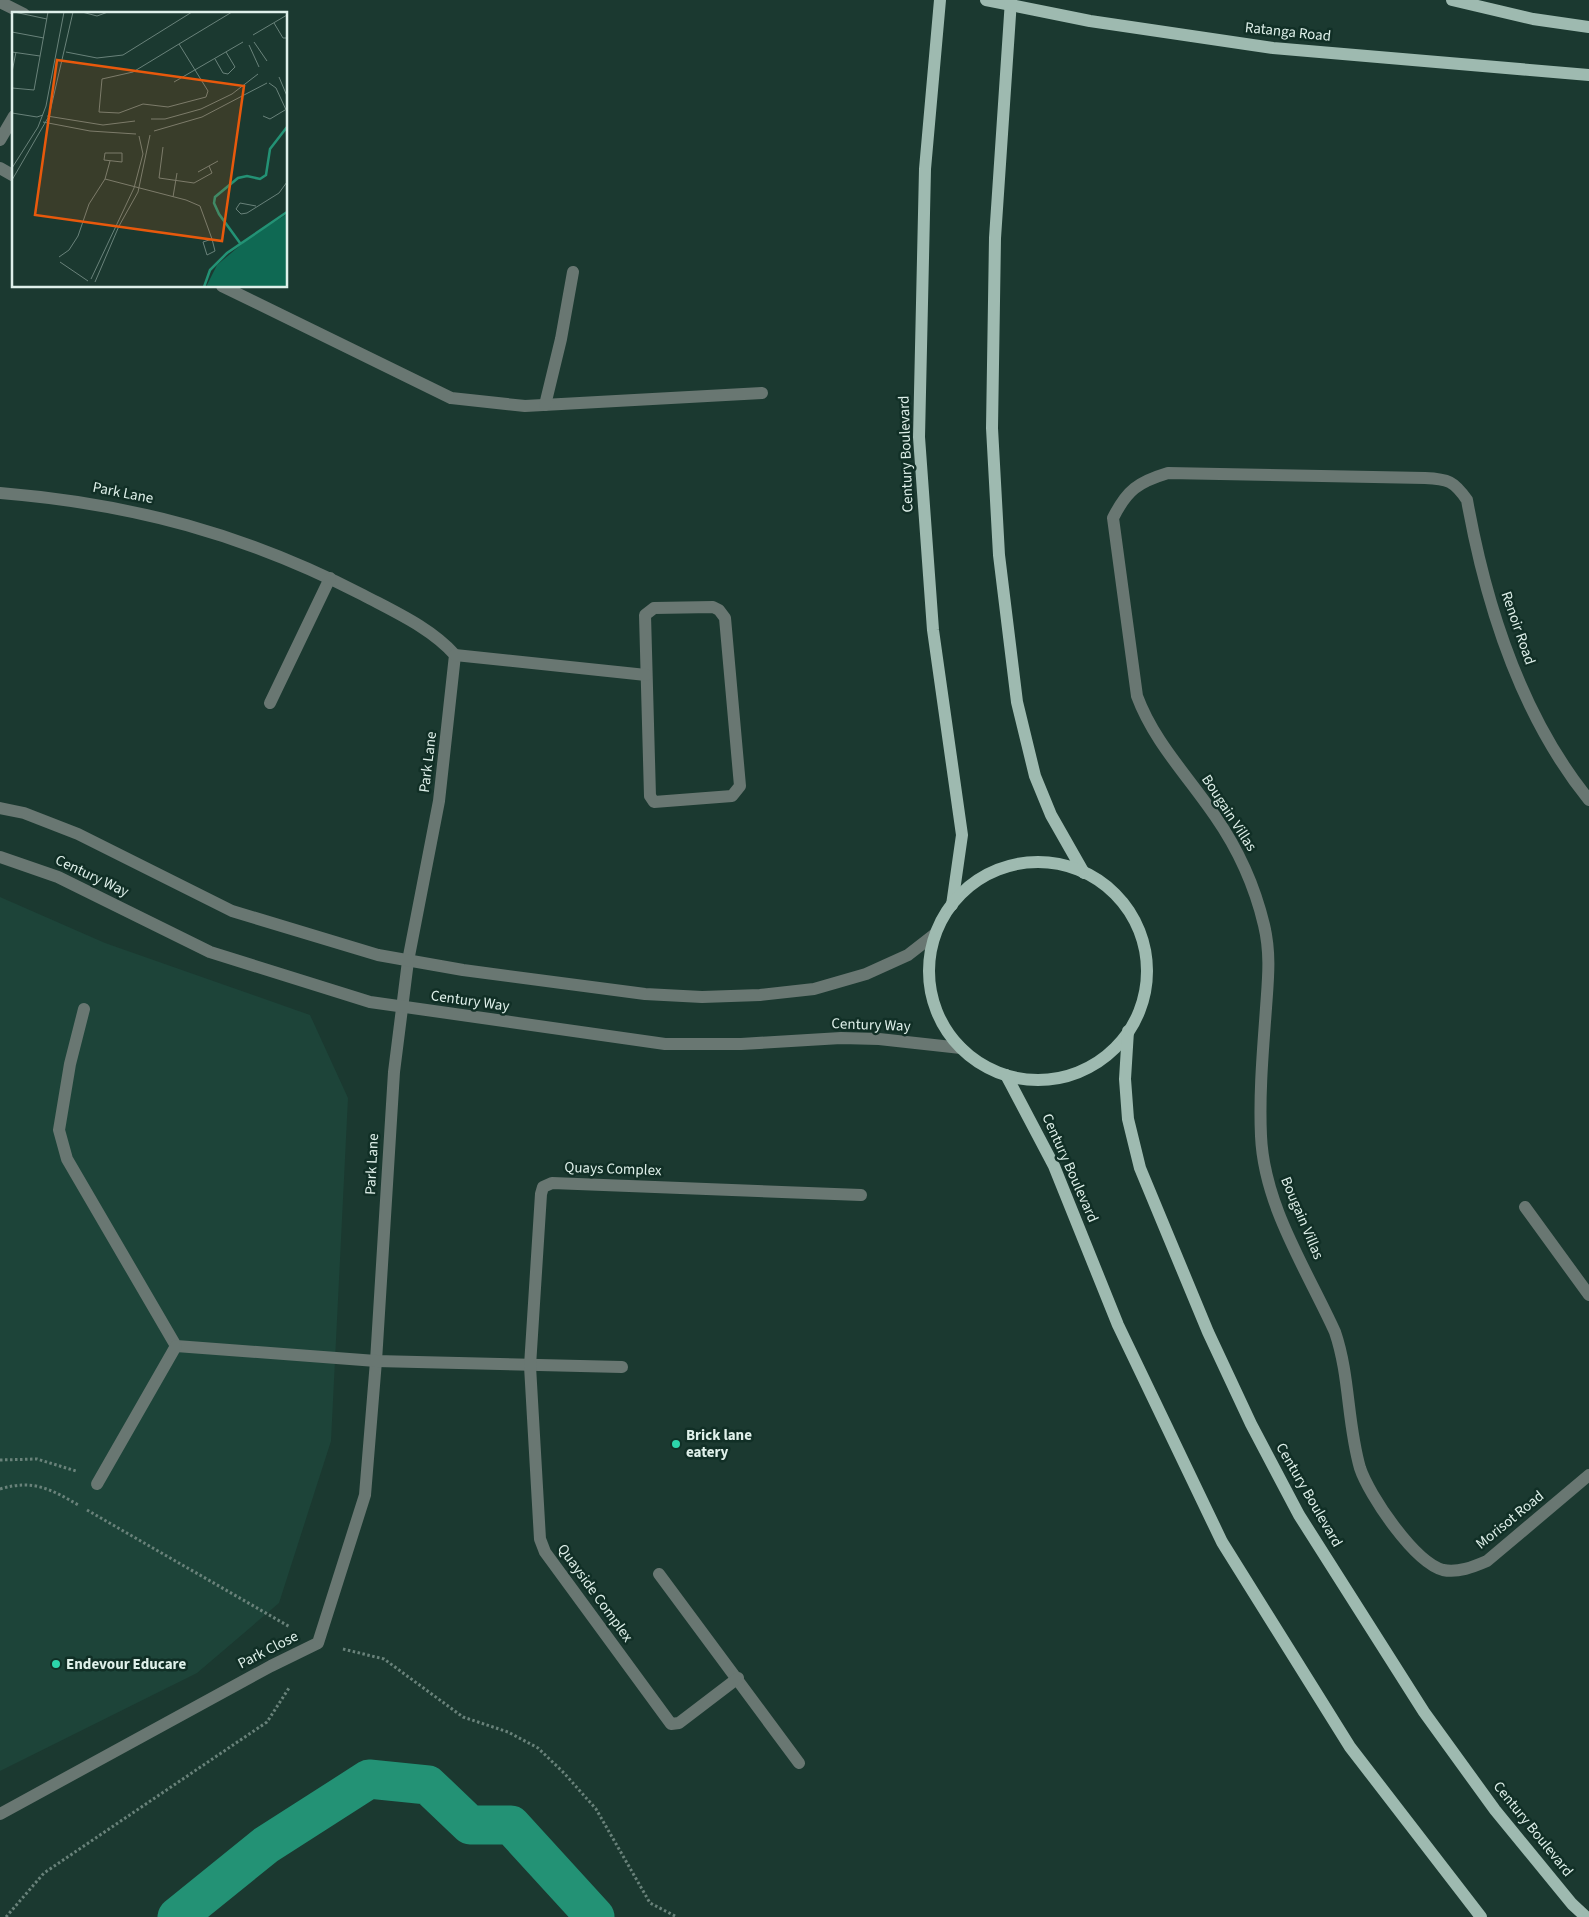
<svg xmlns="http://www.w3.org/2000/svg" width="1589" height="1917" viewBox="0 0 1589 1917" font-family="'Source Sans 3',sans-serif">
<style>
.built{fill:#1d4439}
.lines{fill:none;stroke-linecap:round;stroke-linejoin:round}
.canal{stroke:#239275;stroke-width:39}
.path{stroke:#69827a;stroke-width:3;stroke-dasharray:2.5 2.5;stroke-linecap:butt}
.minor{stroke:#697772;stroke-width:12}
.major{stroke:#9ebab0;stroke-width:12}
.poi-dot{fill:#2cd5ab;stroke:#112f26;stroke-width:2}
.labels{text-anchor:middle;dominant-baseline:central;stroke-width:5;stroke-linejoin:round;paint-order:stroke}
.street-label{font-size:15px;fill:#dff0ea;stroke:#112f26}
.poi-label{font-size:15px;font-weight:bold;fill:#dff0ea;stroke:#112f26;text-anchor:start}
.inset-river{fill:none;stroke:#239275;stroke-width:2.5}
.inset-road{fill:none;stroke:#69827a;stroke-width:1}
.view{fill:#e8590c;fill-opacity:0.15;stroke:#e8590c;stroke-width:2.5}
.inset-edge{fill:none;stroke:#dff0ea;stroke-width:2.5}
</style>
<rect width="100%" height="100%" fill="#1b3930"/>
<polygon class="built" points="0,897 105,943 310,1015 348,1098 331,1441 279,1603 197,1673 0,1771"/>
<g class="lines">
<polyline class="canal" points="177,1917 266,1845 369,1779 428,1785 470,1825 511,1825 595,1917"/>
<g class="path">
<polyline points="0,1460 37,1459 76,1471"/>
<path d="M0,1489C33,1479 51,1489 80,1506"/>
<polyline points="87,1510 290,1627"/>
<polyline points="343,1649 384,1659 463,1717 508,1732 538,1748 564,1773 596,1809 650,1903 677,1917"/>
<polyline points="6,1917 44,1873 267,1722 289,1688"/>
</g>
<g class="minor">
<polyline points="0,2 24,14"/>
<polyline points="0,140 14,116"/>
<polyline points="0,168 14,176"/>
<polyline points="222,286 451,398 525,406 762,393"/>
<polyline points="545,405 561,339 573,272"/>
<path d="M0,493C134,504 244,534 363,595C395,612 431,628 455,655L439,801L408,961L394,1072L376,1361L365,1495L318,1643L271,1666L0,1814"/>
<polygon points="713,607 719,610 725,618 740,786 732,796 654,802 650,796 645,615 654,608"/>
<polyline points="455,655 646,675"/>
<polyline points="270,703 330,578"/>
<path d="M1589,800C1521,716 1486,606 1467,500C1454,481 1448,479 1425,478L1168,473C1138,482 1127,490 1113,518L1137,696C1154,742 1188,776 1215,816C1238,849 1255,887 1264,925C1271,954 1268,980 1266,1008C1263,1050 1259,1093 1261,1136C1264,1206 1307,1270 1335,1332C1350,1376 1347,1423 1360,1468C1369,1495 1414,1562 1443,1570C1458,1573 1473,1567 1487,1561L1589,1475"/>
<polyline points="0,808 24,813 78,834 232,911 378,955 463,970 645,994 702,997 760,995 814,989 866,974 908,955 935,934"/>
<polyline points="0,857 58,877 210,952 370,1002 665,1044 741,1044 841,1038 879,1039 961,1048"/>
<polyline points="84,1009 70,1064 59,1130 67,1159 176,1346 376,1361 622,1367"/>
<polyline points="1525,1207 1589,1295"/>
<polyline points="97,1484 176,1346"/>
<polyline points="659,1574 799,1763"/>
<polyline points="738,1678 679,1723 671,1724 545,1552 540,1539 530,1366 541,1194 543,1187 552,1183 861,1195"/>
</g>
<g class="major">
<polyline points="940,0 925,169 919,437 933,630 962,835 952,905"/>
<polyline points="986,0 1090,21 1273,48 1589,75"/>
<polyline points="1011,0 995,238 992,428 999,555 1017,702 1035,776 1051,815 1084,873"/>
<polyline points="1452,0 1533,19 1589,27"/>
<circle cx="1038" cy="971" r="109"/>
<polyline points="1128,1031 1125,1079 1128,1119 1140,1168 1208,1332 1251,1424 1299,1515 1424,1712 1495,1810 1572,1904 1586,1917"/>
<polyline points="1006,1075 1054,1166 1118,1325 1222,1542 1350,1747 1481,1917"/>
</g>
</g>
<g class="poi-dot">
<circle cx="676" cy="1444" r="5"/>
<circle cx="56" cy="1664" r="5"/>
</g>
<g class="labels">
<g class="street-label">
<text transform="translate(1288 32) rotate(6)">Ratanga Road</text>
<text transform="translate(906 454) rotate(-92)">Century Boulevard</text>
<text transform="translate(123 493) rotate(11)">Park Lane</text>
<text transform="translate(1518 628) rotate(71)">Renoir Road</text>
<text transform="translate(428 762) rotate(-83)">Park Lane</text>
<text transform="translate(1229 813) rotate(57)">Bougain Villas</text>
<text transform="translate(92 876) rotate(25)">Century Way</text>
<text transform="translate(470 1001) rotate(8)">Century Way</text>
<text transform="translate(871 1025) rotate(2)">Century Way</text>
<text transform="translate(372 1164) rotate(-87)">Park Lane</text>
<text transform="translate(1070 1168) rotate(66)">Century Boulevard</text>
<text transform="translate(613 1169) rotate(2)">Quays Complex</text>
<text transform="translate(1302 1218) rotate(67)">Bougain Villas</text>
<text transform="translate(1309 1495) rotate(60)">Century Boulevard</text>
<text transform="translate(1510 1520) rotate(-39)">Morisot Road</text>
<text transform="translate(595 1593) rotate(54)">Quayside Complex</text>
<text transform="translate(268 1650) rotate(-27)">Park Close</text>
<text transform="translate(1533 1829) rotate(51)">Century Boulevard</text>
</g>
<g class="poi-label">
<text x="686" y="1435">Brick lane<tspan x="686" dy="17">eatery</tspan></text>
<text x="66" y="1664">Endevour Educare</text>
</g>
</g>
<g transform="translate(12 12)">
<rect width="275" height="275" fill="#1b3930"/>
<path d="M275,202V275H194L205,253L237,226Z" fill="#0f6953"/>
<path class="inset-river" d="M228,231L207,202L202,191L203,185L226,166L235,164L248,167L254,163L258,137L275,115M192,275L198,258L215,241L275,200"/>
<path class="inset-road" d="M2,0L35,7M70,0L85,4L96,0M262,11L271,26H275M0,20L32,26M241,23L275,3M242,30L255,49M167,32L196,79L194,85L156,95L131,92L107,101L87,100L90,67L121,60L167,32L220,0M237,33L247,55M0,40L28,44M54,40L85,46L111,43L180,0M203,47L211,61L216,62L223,55L214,40M0,60L4,40M267,65L275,84M162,70L231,30M257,71L264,76L275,100M0,76L22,78L36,0M0,101L25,105L31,103M35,104L91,113L123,109M251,104L258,107L273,98M139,107H153L189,97L220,82L246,62M31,110L78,119L124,122M142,119L190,105L255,71M151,135L147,166L182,171L200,161L197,154M93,141H110V150L92,148ZM0,156L26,115L34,94L52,0M186,160L206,149M93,167L174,188L188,194L200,227L203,239L195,243L191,230L200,227M0,168L37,104L61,0M161,185L165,161M244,194L228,191L224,197L229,202L235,201L267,181L275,170M47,245L57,238L66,224L77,192L93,167L98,149M48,250L76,269M79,267L122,176L131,142L127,124M83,270L107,214L126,180L138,123"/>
<path class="view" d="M45,48L232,74L210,229L23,203Z"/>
<rect width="275" height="275" class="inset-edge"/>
</g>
</svg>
